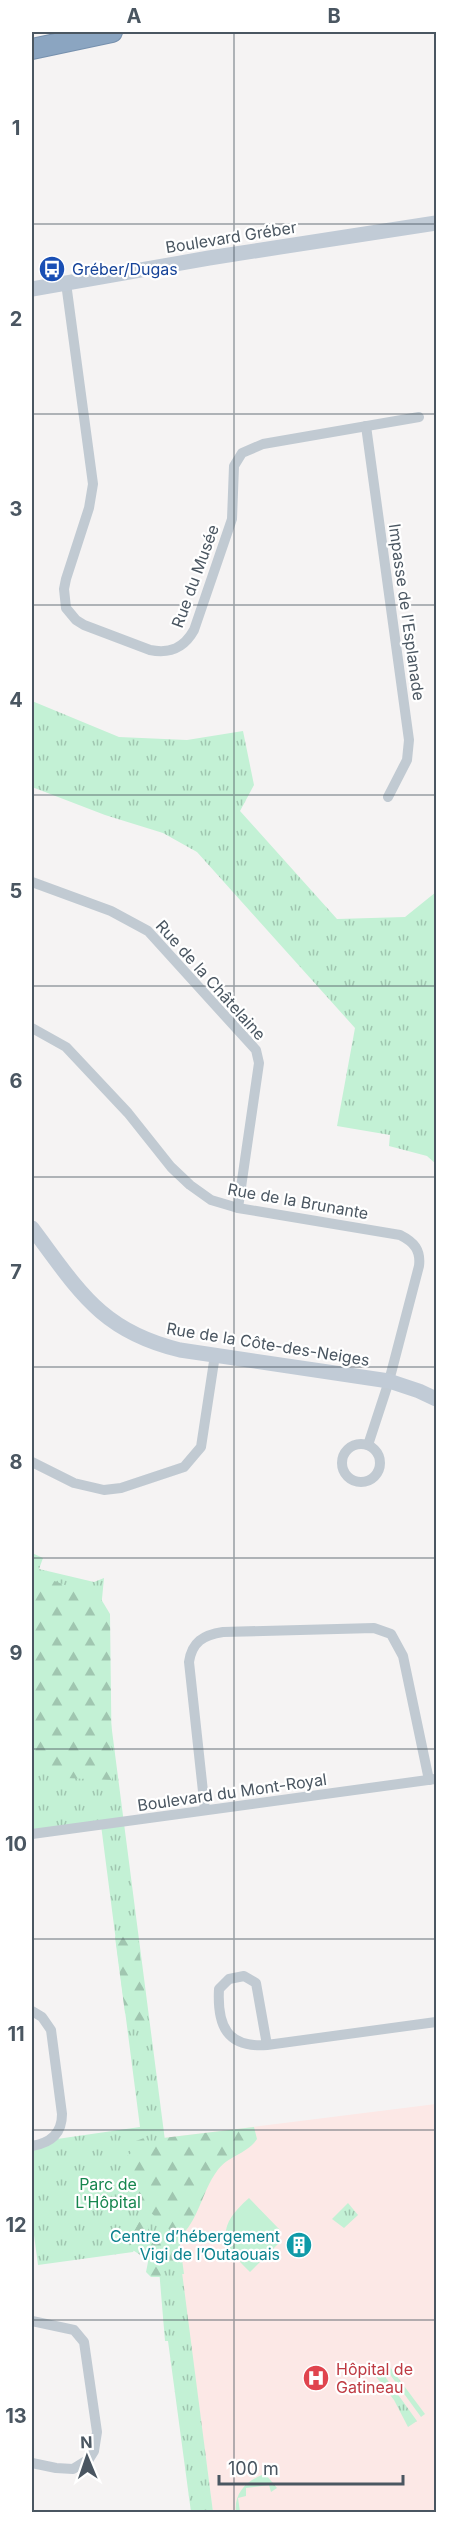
<svg xmlns="http://www.w3.org/2000/svg" width="468" height="2544" viewBox="0 0 468 2544" font-family="Inter,sans-serif">
<style>
.medical{fill:#fce8e6}
.grass{fill:url(#grass-tufts)}
.forest{fill:url(#forest-firs)}
.garden{fill:#c3f1d5}
.lines{fill:none;stroke-linecap:round;stroke-linejoin:round}
.highway-casing{stroke:#7690ad;stroke-width:22}
.street{stroke:#c1cad2;stroke-width:10}
.secondary{stroke:#c1cbd6;stroke-width:15}
.highway{stroke:#8ba5c1;stroke-width:20}
.grid{fill:none;stroke:#4a5661;stroke-width:1.5;stroke-opacity:0.55}
.labels{text-anchor:middle;dominant-baseline:central;stroke-width:4.5;stroke-linejoin:round;paint-order:stroke}
.street-label{font-size:16px;fill:#4a5661;stroke:#fff}
.transit-label{font-size:16px;fill:#164399;stroke:#fff;text-anchor:start}
.park-label{font-size:16px;fill:#17864f;stroke:#fff}
.culture-label{font-size:16px;fill:#0d838f;stroke:#fff;text-anchor:end}
.health-label{font-size:16px;fill:#be3a42;stroke:#fff;text-anchor:start}
.neatline{fill:none;stroke:#4a5661;stroke-width:2}
.grid-label{font-size:20px;text-anchor:middle;font-weight:bold;fill:#4a5661}
</style>
<defs>
<pattern id="grass-tufts" width="24" height="20" patternUnits="userSpaceOnUse" patternTransform="scale(1.5)"><rect width="24" height="20" fill="#c3f1d5"/><path d="M3 7l-1-3M5 7V3M7 7l1-3M15 17l-1-3M17 17v-4M19 17l1-3" fill="none" stroke="#a0c6b0"/></pattern>
<pattern id="forest-firs" width="22" height="20" patternUnits="userSpaceOnUse" patternTransform="scale(1.5)"><rect width="22" height="20" fill="#c3f1d5"/><path d="M5 1l3.5 6h-7zM16 11l3.5 6h-7z" fill="#a0c6b0"/></pattern>
</defs>
<rect width="100%" height="100%" fill="#f5f3f3"/>
<polygon class="medical" points="436,2104 436,2512 213,2512 163,2138"/>
<g class="grass">
<polygon points="32,701 119,737 187,740 243,731 254,785 240,811 337,919 405,917 436,892 436,1164 427,1156 389,1146 390,1135 337,1126 355,1028 197,852 163,833 105,815 32,787"/>
<polygon points="32,1553 43,1558 39,1569 94,1582 104,1578 99,1630 213,2512 191,2512 168,2341 165,2341 157,2245 135,2248 133,2252 38,2265 32,2220 32,2146 50,2140 140,2127 101,1825 32,1834"/>
<polygon points="348,2203 358,2215 344,2228 332,2219"/>
<polygon points="390,2367 425,2414 421,2417 386,2369"/>
<polygon points="381,2371 417,2421 408,2427 394,2400 374,2374"/>
<path d="M262,2475L267,2476L277,2488L271,2492L269,2485L246,2488V2496L238,2498L240,2512H236C234,2494 245,2482 262,2475Z"/>
</g>
<g class="forest">
<polygon points="32,1570 39,1575 101,1599 110,1614 112,1780 66,1778 32,1756"/>
<polygon points="121,1930 130,1935 137,1931 148,2023 141,2026 125,2013 115,1937"/>
<path d="M254,2127L257,2139C247,2154 227,2156 217,2171C202,2191 198,2223 179,2237L184,2274H178L179,2268L176,2262L171,2263L159,2260L161,2277H151L146,2272L148,2262L145,2258L128,2247L133,2243V2240L129,2237L128,2232L134,2231L139,2222L146,2223L149,2228L143,2238L144,2242L150,2239L151,2234H158L166,2241L170,2240L168,2235L170,2230L139,2202L127,2188L123,2164L126,2157L131,2153L133,2142L144,2138L151,2143L163,2138Z"/>
</g>
<path class="garden" d="M249,2198L280,2230L275,2235L281,2241L250,2272C220,2243 216,2227 249,2198Z"/>
<g class="lines">
<defs>
<polyline id="highway" points="32,49 112,32"/>
</defs>
<use href="#highway" class="highway-casing"/>
<g class="street">
<path d="M66,283L93,484L89,508L66,579L64,589L66,608L76,620L84,625L150,650C170,654 184,648 194,630L232,519L234,466L242,453L263,444L419,417"/>
<polyline points="366,426 409,740 407,760 388,797"/>
<polyline points="32,882 111,911 148,931 256,1050 259,1063 238,1208"/>
<path d="M32,1028L66,1047L128,1113L171,1167L190,1185L211,1200L238,1208L400,1235C414,1242 421,1250 419,1266L389,1381L368,1445"/>
<circle cx="361" cy="1463" r="19"/>
<polyline points="32,1462 74,1483 104,1490 121,1488 184,1467 201,1447 215,1355"/>
<path d="M205,1810L189,1662C192,1642 203,1635 223,1632L374,1628L391,1634L403,1656L429,1780"/>
<polyline points="32,1834 435,1779"/>
<path d="M32,2011L42,2017L51,2030L62,2114C62,2134 50,2143 32,2146"/>
<path d="M267,2045L256,1983L244,1976L229,1979L219,1989C217,2026 227,2048 267,2045L436,2022"/>
<polyline points="32,2321 74,2330 84,2342 97,2432 94,2451 89,2459 73,2469 56,2468 32,2463"/>
</g>
<g class="secondary">
<polyline points="32,289 209,258 436,223"/>
<path d="M32,1228C78,1289 100,1331 180,1350L389,1381L419,1391L436,1399"/>
</g>
<use href="#highway" class="highway"/>
</g>
<path class="grid" d="M234,32V2512M32,224H436M32,414H436M32,605H436M32,795H436M32,986H436M32,1177H436M32,1367H436M32,1558H436M32,1749H436M32,1939H436M32,2130H436M32,2320H436"/>
<defs>
<symbol id="bus-disc" viewBox="-11 -11 22 22"><circle r="9.5" fill="#1a4fb4" stroke="#fff"/><path d="M-5-6H5V4H4V6H2V4H-2V6H-4V4H-5ZM-3.5-4V0h7V-4ZM-3.5 1.2v1.5H-2V1.2ZM2 1.2v1.5H3.5V1.2Z" fill="#fff"/></symbol>
<symbol id="building-disc" viewBox="-11 -11 22 22"><circle r="9.5" fill="#0f9aa8" stroke="#fff"/><path d="M-4-6H4V6H1V3H-1V6H-4ZM-2.5-4.3h1.7v1.8h-1.7ZM.8-4.3h1.7v1.8H.8ZM-2.5-1h1.7V.8h-1.7ZM.8-1h1.7V.8H.8Z" fill="#fff"/></symbol>
<symbol id="hospital-disc" viewBox="-11 -11 22 22"><circle r="9.5" fill="#e0444e" stroke="#fff"/><path d="M-5-5h3v3.5h4V-5h3V5h-3V1.5h-4V5h-3Z" fill="#fff"/></symbol>
</defs>
<g fill-rule="evenodd">
<use href="#bus-disc" x="37" y="254" width="30" height="30"/>
<use href="#building-disc" x="284" y="2230" width="30" height="30"/>
<use href="#hospital-disc" x="301" y="2363" width="30" height="30"/>
</g>
<g class="labels">
<g class="street-label">
<text transform="translate(231 237) rotate(-9)">Boulevard Gréber</text>
<text transform="translate(195 576) rotate(-70)">Rue du Musée</text>
<text transform="translate(407 612) rotate(82)">Impasse de l'Esplanade</text>
<text transform="translate(211 980) rotate(48)">Rue de la Châtelaine</text>
<text transform="translate(298 1201) rotate(10)">Rue de la Brunante</text>
<text transform="translate(268 1344) rotate(9)">Rue de la Côte-des-Neiges</text>
<text transform="translate(232 1792) rotate(-8)">Boulevard du Mont-Royal</text>
</g>
<g class="transit-label">
<text x="72" y="269">Gréber/Dugas</text>
</g>
<g class="park-label">
<text x="108" y="2184">Parc de<tspan x="108" dy="18">L'Hôpital</tspan></text>
</g>
<g class="culture-label">
<text x="280" y="2236">Centre d’hébergement<tspan x="280" dy="18">Vigi de l’Outaouais</tspan></text>
</g>
<g class="health-label">
<text x="336" y="2369">Hôpital de<tspan x="336" dy="18">Gatineau</tspan></text>
</g>
</g>
<rect width="468" height="2544" fill="none" stroke="#ffffff" stroke-width="66"/>
<g transform="translate(87 2457) rotate(358)" stroke="#ffffff" stroke-width="4.5" paint-order="stroke">
<path d="M0-4.5L10 22L0 15L-10 22Z" fill="#4a5661"/>
<text y="-9" font-size="16" font-weight="bold" text-anchor="middle" fill="#4a5661">N</text>
</g>
<path d="M219 2475v9h184v-9" fill="none" stroke="#4a5661" stroke-width="3"/>
<text x="228" y="2475" font-size="18" fill="#4a5661" stroke="#ffffff" stroke-width="4.5" paint-order="stroke">100 m</text>
<rect x="33" y="33" width="402" height="2478" class="neatline"/>
<g class="grid-label">
<text x="134" y="23">A</text>
<text x="334" y="23">B</text>
<text x="16" y="135">1</text>
<text x="16" y="326">2</text>
<text x="16" y="516">3</text>
<text x="16" y="707">4</text>
<text x="16" y="898">5</text>
<text x="16" y="1088">6</text>
<text x="16" y="1279">7</text>
<text x="16" y="1469">8</text>
<text x="16" y="1660">9</text>
<text x="16" y="1851">10</text>
<text x="16" y="2041">11</text>
<text x="16" y="2232">12</text>
<text x="16" y="2423">13</text>
</g>
</svg>
